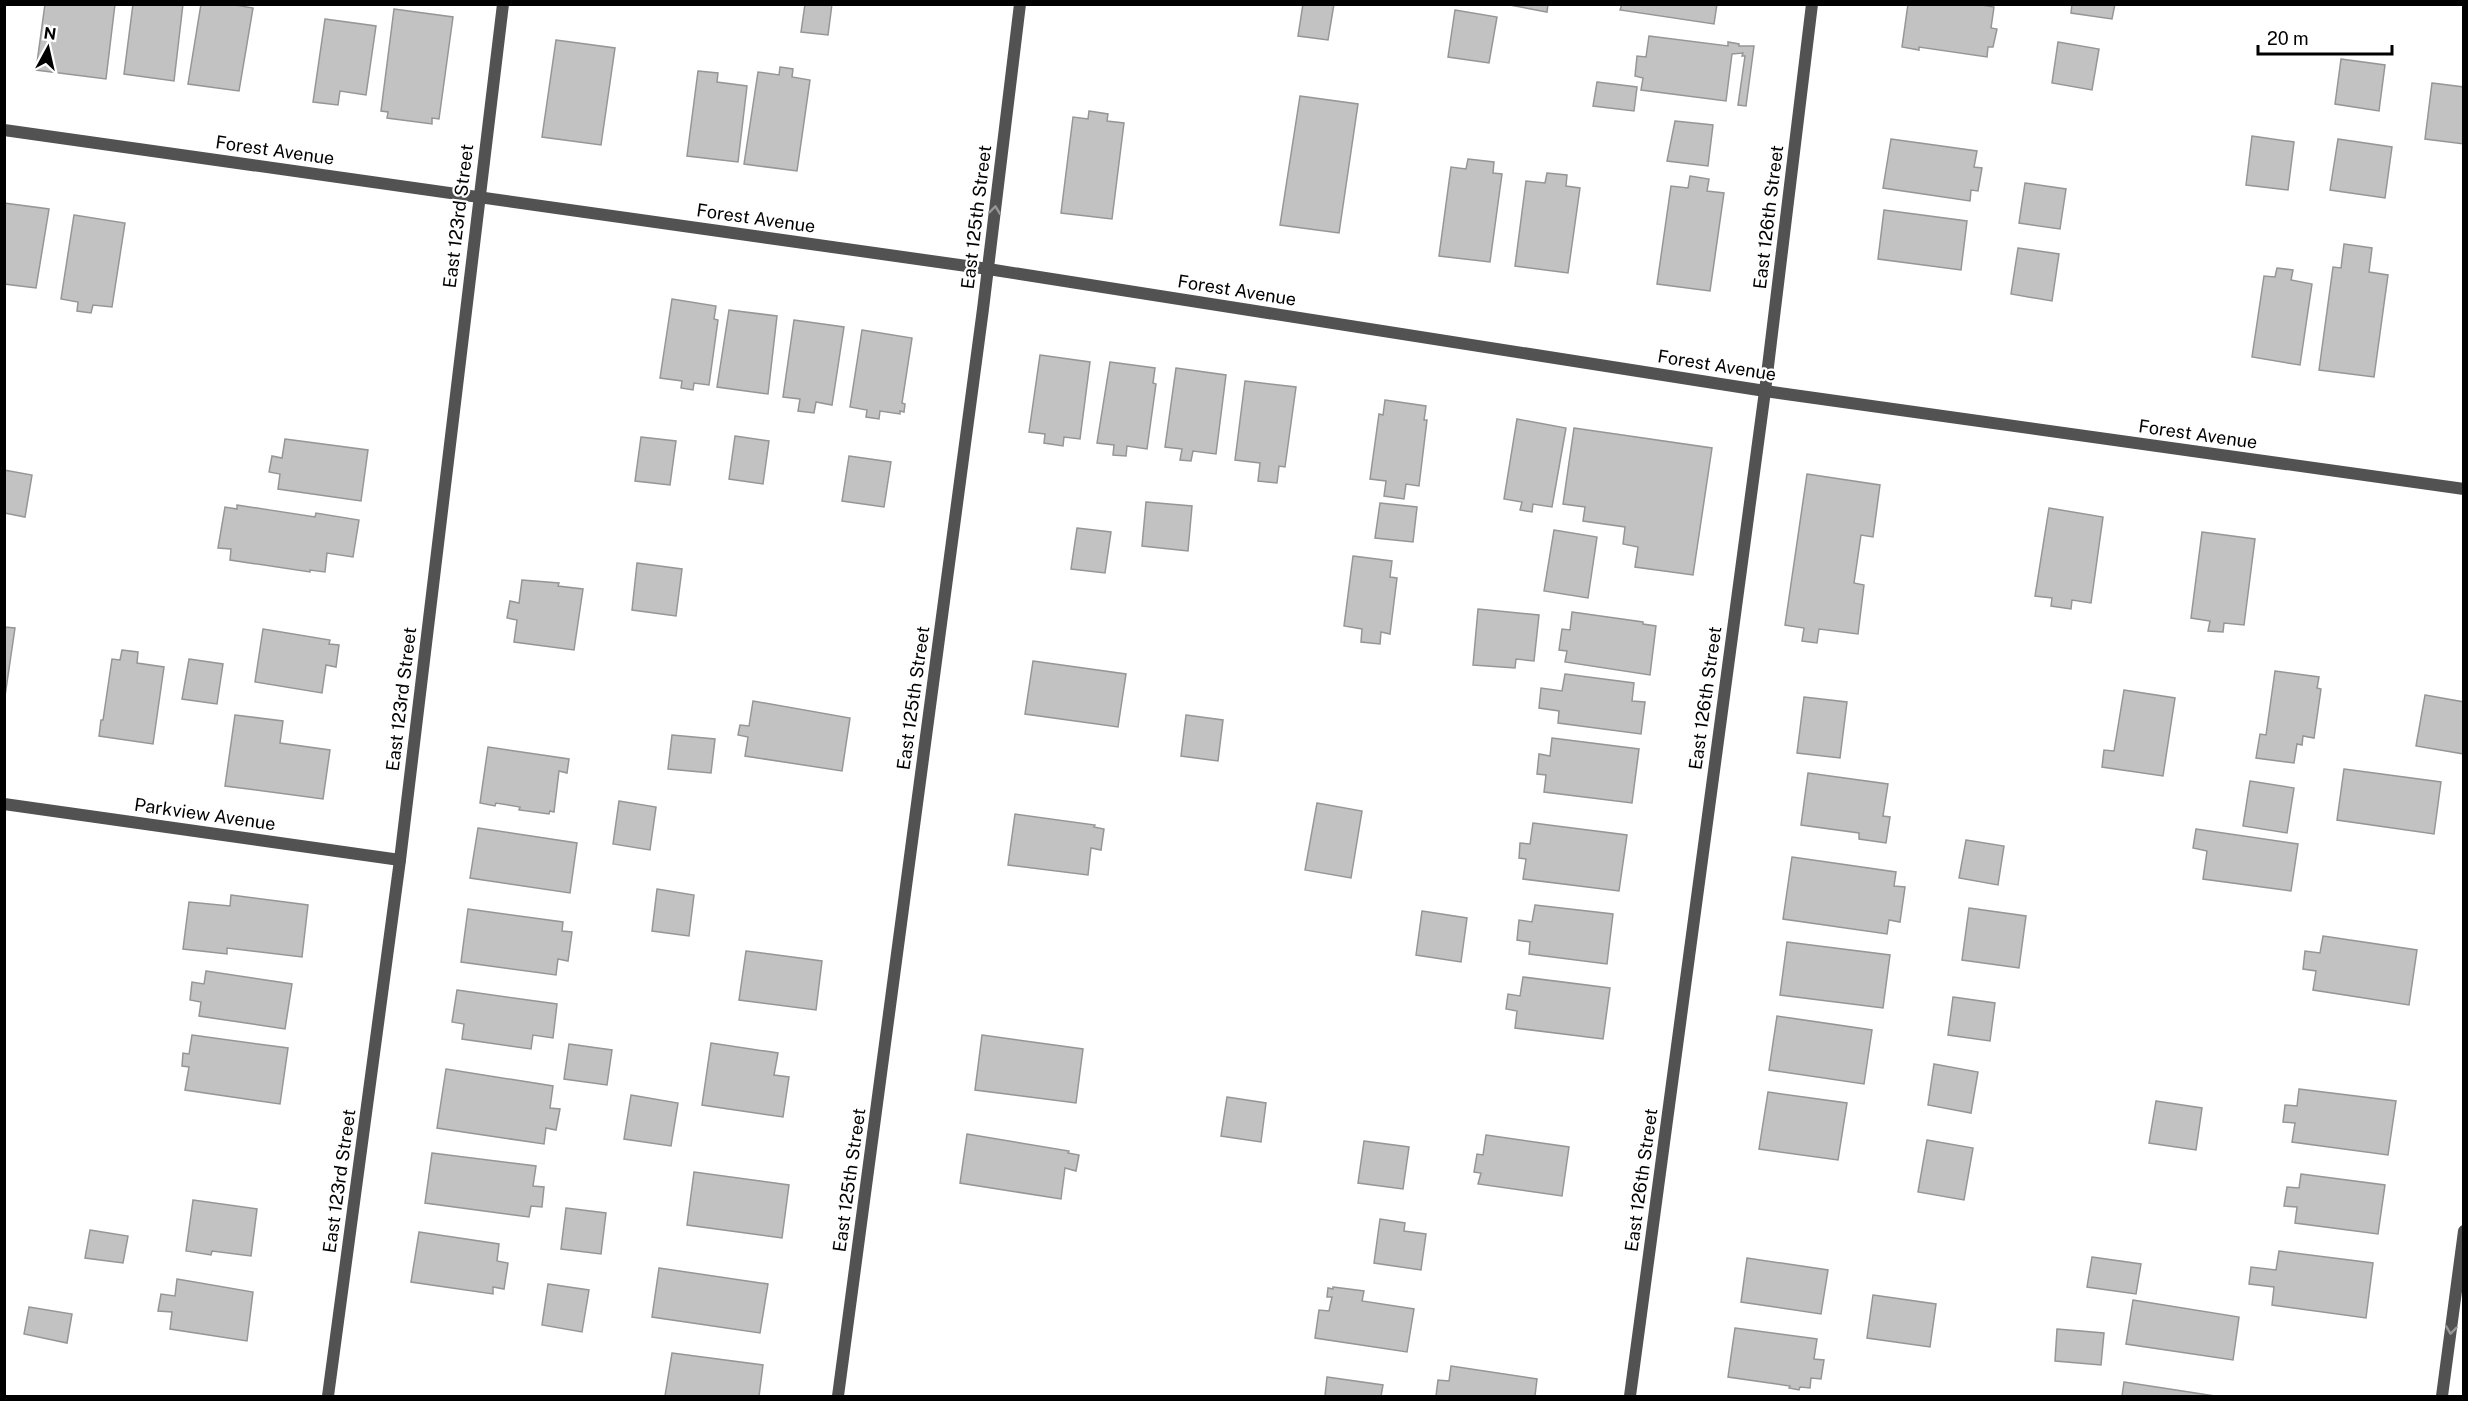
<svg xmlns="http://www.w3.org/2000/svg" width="2468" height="1401" viewBox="0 0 2468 1401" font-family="'Public Sans',sans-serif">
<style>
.building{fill:#c2c2c2;stroke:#969696;stroke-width:1.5}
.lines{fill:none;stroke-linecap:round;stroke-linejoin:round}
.street{stroke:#525252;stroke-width:12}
.oneway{stroke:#979797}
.labels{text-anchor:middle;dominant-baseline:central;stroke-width:4.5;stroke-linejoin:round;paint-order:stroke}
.street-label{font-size:18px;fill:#000;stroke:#fff}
</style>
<rect width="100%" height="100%" fill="#fff"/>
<g class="building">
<polygon points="45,4 115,4 106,79 36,70"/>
<polygon points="133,4 183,4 174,81 124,74"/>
<polygon points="201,4 230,4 253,8 239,91 188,84"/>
<polygon points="805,4 832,4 828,35 801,32"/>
<polygon points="1303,4 1334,4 1328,40 1298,36"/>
<polygon points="1504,4 1548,4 1547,12"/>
<polygon points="1622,4 1717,4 1714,24 1620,10"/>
<polygon points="1908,4 1976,4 1994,7 1991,28 1997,29 1993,47 1988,47 1987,57 1919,47 1919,50 1902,47"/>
<polygon points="2072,4 2115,4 2112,19 2071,13"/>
<polygon points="394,9 453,17 439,119 432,118 432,124 387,118 388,112 381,111"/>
<polygon points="1455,10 1497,17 1489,63 1448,57"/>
<polygon points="325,19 376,26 366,95 340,91 338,105 313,102"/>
<polygon points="1649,36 1728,46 1728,42 1739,44 1739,46 1754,46 1746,106 1738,105 1745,56 1742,56 1743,53 1732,54 1726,101 1641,90 1643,78 1635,76 1637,56 1646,57"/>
<polygon points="556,40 615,48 601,145 542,137"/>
<polygon points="2058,42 2099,49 2092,90 2052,83"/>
<polygon points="2341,59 2385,65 2379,111 2335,104"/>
<polygon points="780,67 793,69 792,77 810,80 797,171 744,164 758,72 779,75"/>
<polygon points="698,71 718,73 717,82 747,86 738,162 687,156"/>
<polygon points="1597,82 1637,87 1634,111 1593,106"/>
<polygon points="2432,83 2464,87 2464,144 2425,139"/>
<polygon points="1300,96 1358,104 1339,233 1280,225"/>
<polygon points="1089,111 1108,114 1107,121 1124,123 1112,219 1061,213 1073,117 1088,119"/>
<polygon points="1675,121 1713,125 1708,166 1667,161"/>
<polygon points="2252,136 2294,142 2288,190 2246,185"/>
<polygon points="1891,139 1977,151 1974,167 1982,168 1978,191 1971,190 1970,201 1883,188"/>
<polygon points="2338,139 2392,147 2385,198 2330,190"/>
<polygon points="1468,159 1494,162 1493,173 1502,174 1490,262 1439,256 1451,167 1466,169"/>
<polygon points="1547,173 1567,175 1566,186 1580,188 1568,273 1515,266 1526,181 1545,183"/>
<polygon points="1690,176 1709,179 1707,191 1724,193 1710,291 1657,284 1671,186 1688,188"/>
<polygon points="2025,183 2066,189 2060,229 2019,223"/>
<polygon points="4,203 49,209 36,288 4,284"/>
<polygon points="1884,210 1967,221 1961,270 1878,259"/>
<polygon points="74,215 125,223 112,307 93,305 91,313 77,311 78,302 61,299"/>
<polygon points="2344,244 2372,248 2369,272 2388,275 2374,377 2319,370 2333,267 2341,268"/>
<polygon points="2018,248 2059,254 2052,301 2011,294"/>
<polygon points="2277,268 2293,270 2291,280 2312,284 2300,365 2252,357 2264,276 2275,277"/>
<polygon points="672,299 716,306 714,319 718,320 709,385 694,383 693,390 681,388 682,381 660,378"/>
<polygon points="729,310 777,316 768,394 717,387"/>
<polygon points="794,320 844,327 832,405 816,402 814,413 798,411 800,399 783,397"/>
<polygon points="862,330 912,338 902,403 905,404 904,412 900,411 900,414 880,411 879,419 866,417 867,410 850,407"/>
<polygon points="1040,355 1090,362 1080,439 1064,437 1063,446 1044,443 1045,434 1029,432"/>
<polygon points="1110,362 1155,368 1153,383 1156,384 1147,449 1127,446 1126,456 1113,455 1114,445 1097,443"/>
<polygon points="1176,368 1226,375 1216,454 1193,451 1191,461 1180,460 1182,449 1165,447"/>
<polygon points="1245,381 1296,387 1285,467 1279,466 1277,483 1258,481 1260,463 1235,460"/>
<polygon points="1385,400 1426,406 1424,420 1427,420 1419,486 1406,484 1404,499 1384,496 1386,481 1370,479 1379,414 1383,415"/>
<polygon points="1517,419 1566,428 1552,507 1533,504 1532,512 1520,510 1522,502 1504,499"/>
<polygon points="1574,428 1712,448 1693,575 1635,567 1638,547 1623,544 1625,527 1583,521 1585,507 1563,504"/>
<polygon points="735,436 769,441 763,484 729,479"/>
<polygon points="641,437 676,441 670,485 635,481"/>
<polygon points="285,439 368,450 361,501 278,489 280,474 269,472 272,456 282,458"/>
<polygon points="849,456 891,462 884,507 842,501"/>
<polygon points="4,470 32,475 25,517 4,513"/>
<polygon points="1807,474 1880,485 1873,537 1861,535 1854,583 1864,585 1858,634 1819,629 1817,643 1802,641 1804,628 1785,625"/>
<polygon points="1146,502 1192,506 1188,551 1142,546"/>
<polygon points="1380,503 1417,507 1413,542 1375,538"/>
<polygon points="237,505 315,517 316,513 359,520 353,557 327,553 325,572 310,570 310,572 230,560 231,549 218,548 225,507 237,509"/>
<polygon points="2049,508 2103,517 2091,603 2072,600 2071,609 2051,606 2052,598 2035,596"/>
<polygon points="1077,528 1111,532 1105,573 1071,569"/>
<polygon points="1554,530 1597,537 1588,598 1544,591"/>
<polygon points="2202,532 2255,539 2244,625 2224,623 2223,632 2208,631 2210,621 2191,618"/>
<polygon points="1353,556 1392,561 1390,577 1397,578 1390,634 1381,632 1380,644 1361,642 1362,629 1344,626"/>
<polygon points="637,563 682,569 676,616 632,610"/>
<polygon points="522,580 559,583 558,586 583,589 574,650 514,642 517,620 507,618 510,601 519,603"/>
<polygon points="1478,609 1539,615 1534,661 1516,659 1515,668 1473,665"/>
<polygon points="1572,612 1643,622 1643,624 1656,626 1650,675 1565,662 1567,651 1559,650 1562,629 1570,630"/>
<polygon points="4,627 15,628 4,703"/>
<polygon points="263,629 330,640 329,644 339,645 336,667 326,665 322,693 255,682"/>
<polygon points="122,650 138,652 137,663 164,667 153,744 99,736 101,720 103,720 112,659 120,660"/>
<polygon points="189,659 223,664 217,704 182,699"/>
<polygon points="1033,661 1126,674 1118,727 1025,714"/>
<polygon points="2275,671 2319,677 2317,688 2321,689 2314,738 2303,736 2302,745 2297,744 2294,763 2256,758 2260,734 2266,735"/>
<polygon points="1565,674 1634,683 1632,701 1645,702 1641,734 1558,723 1559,711 1539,708 1541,688 1562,691"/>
<polygon points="2124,690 2175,698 2163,776 2102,767 2104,750 2114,751"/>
<polygon points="2425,695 2464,702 2464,754 2416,746"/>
<polygon points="1804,697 1847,702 1840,758 1797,753"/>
<polygon points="753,701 850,718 842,771 745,756 748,737 738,735 740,725 749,726"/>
<polygon points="235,715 283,721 280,743 330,750 323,799 225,786"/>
<polygon points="1186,715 1223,720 1218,761 1181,756"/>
<polygon points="672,735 715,739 711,773 668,769"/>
<polygon points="1552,738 1639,749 1632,803 1544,792 1546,775 1537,774 1539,754 1550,756"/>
<polygon points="488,747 569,759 567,773 559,771 554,812 550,811 549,814 519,810 520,807 496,803 495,806 480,803"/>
<polygon points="2344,769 2441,782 2434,834 2337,820"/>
<polygon points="1808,773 1888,784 1883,816 1890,817 1886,843 1859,839 1859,833 1801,825"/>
<polygon points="2250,781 2294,788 2287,833 2243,826"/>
<polygon points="619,801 656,807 650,850 613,844"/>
<polygon points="1317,803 1362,811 1351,878 1305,870"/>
<polygon points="1015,814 1095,825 1094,827 1104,829 1101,850 1091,848 1088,875 1008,865"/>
<polygon points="1533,823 1627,835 1619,891 1523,879 1526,859 1519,858 1520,843 1530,844"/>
<polygon points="478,828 577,843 570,893 470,878"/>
<polygon points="2196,829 2298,844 2291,891 2203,879 2207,851 2193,848"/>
<polygon points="1966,840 2004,846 1998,885 1959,878"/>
<polygon points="1792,857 1896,872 1894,886 1905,887 1900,922 1889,920 1887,934 1783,919"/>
<polygon points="657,889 694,895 689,936 652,931"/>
<polygon points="231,895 308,905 302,957 227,948 227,954 183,949 189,902 230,906"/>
<polygon points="1535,905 1613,914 1607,964 1529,954 1530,942 1517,940 1519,920 1532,922"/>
<polygon points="1969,908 2026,916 2019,968 1962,960"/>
<polygon points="468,909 563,922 562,931 572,932 568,961 558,959 556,975 461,962"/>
<polygon points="1422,911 1467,918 1461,962 1416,955"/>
<polygon points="2323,936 2417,950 2409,1005 2313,990 2316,971 2303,969 2305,951 2320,953"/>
<polygon points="1787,942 1890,955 1883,1008 1780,995"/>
<polygon points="746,951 822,961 816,1010 739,1000"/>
<polygon points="206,971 292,984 285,1029 199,1016 201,1002 190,1000 192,982 204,984"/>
<polygon points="1523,977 1610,988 1603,1039 1515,1028 1517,1011 1506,1009 1508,994 1520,996"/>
<polygon points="457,990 557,1004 553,1038 533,1035 531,1049 462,1039 464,1024 452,1022"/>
<polygon points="1953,997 1995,1003 1990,1041 1948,1035"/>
<polygon points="1777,1016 1872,1030 1864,1084 1769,1070"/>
<polygon points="192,1035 288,1048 280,1104 185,1090 189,1067 182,1066 183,1053 189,1054"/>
<polygon points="982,1035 1083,1049 1076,1103 975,1090"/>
<polygon points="711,1043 778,1053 774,1075 789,1077 783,1117 702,1105"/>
<polygon points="569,1044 612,1050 607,1085 564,1079"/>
<polygon points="1934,1064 1978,1072 1971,1113 1928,1105"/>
<polygon points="446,1069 553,1086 550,1108 560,1109 556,1130 546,1128 544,1144 437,1128"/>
<polygon points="2299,1089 2396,1101 2388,1155 2292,1142 2295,1123 2283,1122 2285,1105 2297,1106"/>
<polygon points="1768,1092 1847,1103 1838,1160 1759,1149"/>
<polygon points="631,1095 678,1103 671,1146 624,1139"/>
<polygon points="1227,1097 1266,1103 1261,1142 1221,1136"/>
<polygon points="2156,1101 2202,1108 2196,1150 2149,1143"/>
<polygon points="967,1134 1069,1151 1068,1153 1079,1155 1076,1171 1065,1168 1061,1199 960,1183"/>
<polygon points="1486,1135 1569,1147 1562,1196 1478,1184 1481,1173 1474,1172 1477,1154 1483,1155"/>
<polygon points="1927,1140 1973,1148 1964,1200 1918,1192"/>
<polygon points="1364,1141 1409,1147 1403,1189 1358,1183"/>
<polygon points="432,1153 536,1166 533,1186 544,1187 542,1207 531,1206 529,1217 425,1203"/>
<polygon points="694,1172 789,1185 782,1238 687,1225"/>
<polygon points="2301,1174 2385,1185 2378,1234 2295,1223 2297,1207 2284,1206 2287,1187 2299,1188"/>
<polygon points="193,1200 257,1209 251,1256 212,1251 211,1255 186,1251"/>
<polygon points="566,1208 606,1213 601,1254 561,1249"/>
<polygon points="1380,1219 1405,1223 1404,1231 1426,1234 1421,1270 1374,1263"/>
<polygon points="90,1230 128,1236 123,1263 85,1258"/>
<polygon points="419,1232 499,1244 497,1261 508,1263 504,1289 493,1287 493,1294 411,1282"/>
<polygon points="2279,1251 2373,1263 2366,1318 2272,1305 2274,1287 2249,1284 2251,1267 2276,1270"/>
<polygon points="2092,1257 2141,1264 2136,1294 2087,1287"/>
<polygon points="1747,1258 1828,1270 1821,1314 1741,1302"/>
<polygon points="659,1268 768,1284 760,1333 652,1317"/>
<polygon points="177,1279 253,1292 247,1341 170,1329 172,1312 158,1311 161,1294 175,1296"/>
<polygon points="548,1284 589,1290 582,1332 542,1325"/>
<polygon points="1333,1287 1364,1291 1362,1301 1414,1309 1407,1352 1315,1338 1319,1310 1329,1311 1332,1297 1327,1297 1328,1288 1333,1289"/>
<polygon points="1873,1295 1936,1304 1930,1347 1867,1338"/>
<polygon points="2133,1300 2239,1317 2233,1360 2126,1344"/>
<polygon points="29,1307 72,1314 67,1343 24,1334"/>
<polygon points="1735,1328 1817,1339 1814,1359 1824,1360 1821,1379 1811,1378 1810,1388 1800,1387 1799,1390 1789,1388 1790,1386 1728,1377"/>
<polygon points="2057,1329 2104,1333 2101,1365 2055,1361"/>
<polygon points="672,1353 763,1365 759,1396 665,1396"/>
<polygon points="1451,1366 1537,1379 1535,1396 1436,1396 1438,1380 1449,1381"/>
<polygon points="1327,1377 1383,1385 1381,1396 1325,1396"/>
<polygon points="2124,1382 2215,1396 2122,1396"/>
</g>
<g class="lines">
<g class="street">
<polyline points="4,130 988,269 1765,391 2464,489"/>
<polyline points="4,804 400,860"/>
<polyline points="328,1396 400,860 503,4"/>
<polyline points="838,1396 983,309 1020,4"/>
<polyline points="1630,1396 1765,391 1812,4"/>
<polyline points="2442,1396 2464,1231"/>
</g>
</g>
<defs><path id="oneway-chevron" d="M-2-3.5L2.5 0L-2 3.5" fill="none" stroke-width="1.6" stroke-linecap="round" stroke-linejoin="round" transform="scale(1.5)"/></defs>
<g class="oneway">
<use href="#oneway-chevron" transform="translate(995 210) rotate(-83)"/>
<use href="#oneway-chevron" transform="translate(2451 1330) rotate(97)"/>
</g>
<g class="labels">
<g class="street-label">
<text transform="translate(275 150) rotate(8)">Forest Avenue</text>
<text transform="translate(458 216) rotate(-83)">East 123rd Street</text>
<text transform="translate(976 217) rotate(-83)">East 125th Street</text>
<text transform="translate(1768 217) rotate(-83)">East 126th Street</text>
<text transform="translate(756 218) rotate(8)">Forest Avenue</text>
<text transform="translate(1237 290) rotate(9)">Forest Avenue</text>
<text transform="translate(1717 365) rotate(9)">Forest Avenue</text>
<text transform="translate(2198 434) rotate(8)">Forest Avenue</text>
<text transform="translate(913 698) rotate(-82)">East 125th Street</text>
<text transform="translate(1705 698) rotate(-82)">East 126th Street</text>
<text transform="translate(401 699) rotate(-83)">East 123rd Street</text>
<text transform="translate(205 814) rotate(8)">Parkview Avenue</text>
<text transform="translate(849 1180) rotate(-82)">East 125th Street</text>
<text transform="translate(1641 1180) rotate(-82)">East 126th Street</text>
<text transform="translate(339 1181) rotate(-82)">East 123rd Street</text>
</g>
</g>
<rect width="2468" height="1401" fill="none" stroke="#000000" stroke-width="12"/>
<g transform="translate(48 48) rotate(8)" stroke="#ffffff" stroke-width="4.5" paint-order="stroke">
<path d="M0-4.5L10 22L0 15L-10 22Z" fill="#000000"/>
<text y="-9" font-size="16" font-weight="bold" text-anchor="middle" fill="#000000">N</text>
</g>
<path d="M2258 45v9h134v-9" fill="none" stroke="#000000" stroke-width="3"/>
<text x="2267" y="45" font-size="18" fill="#000000" stroke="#ffffff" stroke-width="4.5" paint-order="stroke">20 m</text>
</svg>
